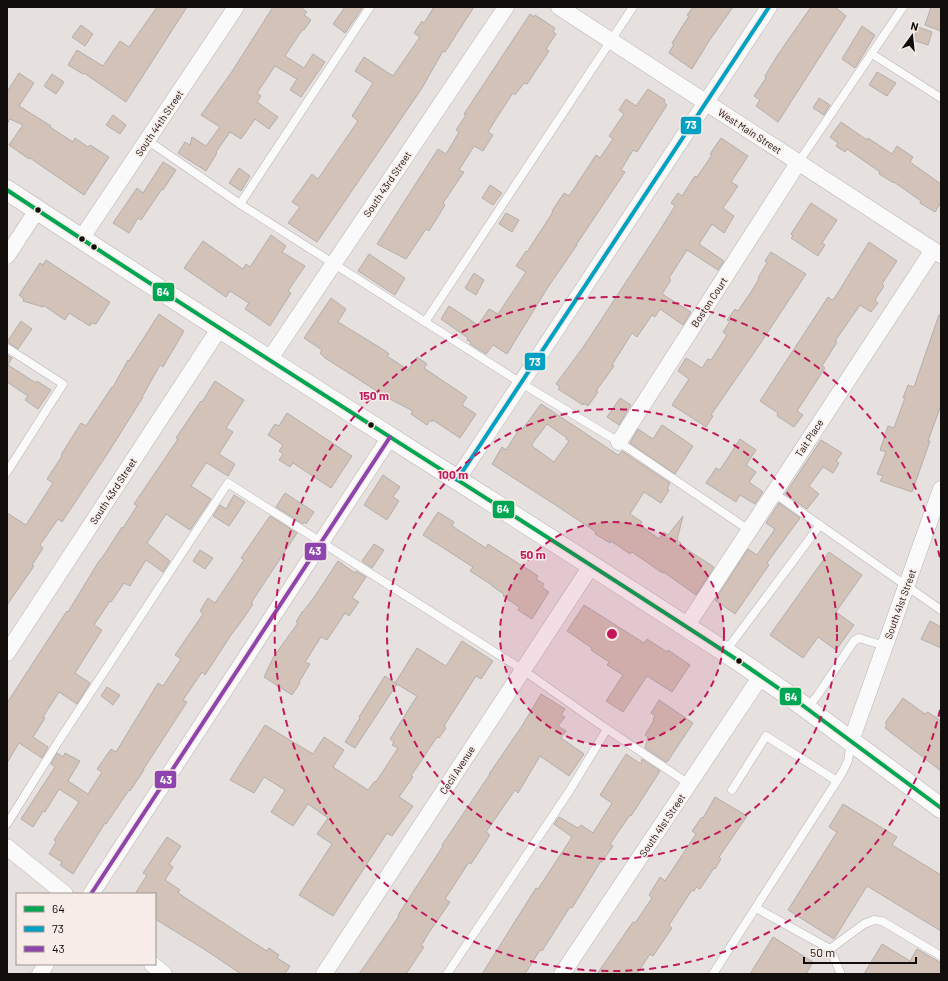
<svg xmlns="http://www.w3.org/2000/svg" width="948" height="981" viewBox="0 0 948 981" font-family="Barlow,sans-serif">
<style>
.building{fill:#d2c2b7;stroke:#b3afad;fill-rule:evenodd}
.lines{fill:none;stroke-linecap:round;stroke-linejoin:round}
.service-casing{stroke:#b8b3b2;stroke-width:9}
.minor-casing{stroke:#b8b3b2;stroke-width:17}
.tertiary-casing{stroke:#b8b3b2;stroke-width:21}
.service{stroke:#fbfafa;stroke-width:8}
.minor{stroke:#fbfafa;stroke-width:16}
.tertiary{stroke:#fbfafa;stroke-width:20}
.bus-1-casing{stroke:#f8ece8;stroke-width:7}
.bus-2-casing{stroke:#f8ece8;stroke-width:7}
.bus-3-casing{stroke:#f8ece8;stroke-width:7}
.bus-1{stroke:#00a651;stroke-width:4}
.bus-2{stroke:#01a1c4;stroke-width:4}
.bus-3{stroke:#8e44ad;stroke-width:4}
.ring{fill:none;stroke:#c2185b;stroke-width:2;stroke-dasharray:7 5}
.bus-dot{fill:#120e0c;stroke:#f8ece8;stroke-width:1.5}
.labels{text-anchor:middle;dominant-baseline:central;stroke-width:3;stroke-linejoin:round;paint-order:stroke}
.street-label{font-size:10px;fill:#120e0c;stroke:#f8ece8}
.centre{fill:#c2185b;stroke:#f8ece8;stroke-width:2}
.ring-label{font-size:12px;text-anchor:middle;font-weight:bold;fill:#c2185b;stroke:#f8ece8;stroke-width:3;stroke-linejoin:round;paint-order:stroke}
.line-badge{stroke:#f8ece8;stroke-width:1.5}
.badge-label{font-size:11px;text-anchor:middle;font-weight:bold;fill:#fff}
</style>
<rect width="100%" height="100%" fill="#e6e0de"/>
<g class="building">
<polygon points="157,7 187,7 126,102 84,73 83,74 68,65 77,50 103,66 120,41 129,47"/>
<polygon points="273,7 300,7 307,12 304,15 311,20 304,30 302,30 285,56 304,68 313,54 325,62 301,97 290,90 297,79 275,66 257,93 261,96 257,102 278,117 269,129 255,119 241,139 230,132 216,152 217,153 206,171 178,153 185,142 190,145 192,137 206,146 220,127 201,115 231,73"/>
<polygon points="345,7 363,7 345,33 333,24"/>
<polygon points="434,7 474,7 445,52 443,51 422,88 317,242 288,223 300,207 292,202 312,174 318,179 358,121 352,116 373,83 355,71 364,57 393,76 420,37 414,33 422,21 424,23"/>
<polygon points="693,7 733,7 709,41 692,69 669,53 674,44 672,43 689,16 687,15"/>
<polygon points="811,7 835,7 846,16 778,122 756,106 760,100 754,96 766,78 765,76 777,56"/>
<polygon points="931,7 941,7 941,31 925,25"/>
<polygon points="530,14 534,17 535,15 555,28 553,32 556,34 546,49 549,51 527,84 524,83 515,95 513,93 496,119 488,132 493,135 483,151 474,146 459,170 464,172 443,203 445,205 429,231 426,229 406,259 377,244 438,149 446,154 459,132 456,130 466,115 464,114"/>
<polygon points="81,25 93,34 85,46 72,37"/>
<polygon points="862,26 875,35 855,68 842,59"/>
<polygon points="918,27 932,32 928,45 913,40"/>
<polygon points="877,72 896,83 887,96 869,85"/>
<polygon points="19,73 34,83 19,106 51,126 50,127 73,142 75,138 88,147 90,145 109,157 84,195 30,158 29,159 9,145 23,125 10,119 7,124 7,92"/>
<polygon points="52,74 64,82 56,94 44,86"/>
<polygon points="648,89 665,100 664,102 667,105 637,152 633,150 621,170 625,172 576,245 577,245 548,287 507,354 493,345 486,354 470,344 471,342 467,340 468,338 441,319 449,306 478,325 489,309 498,314 526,272 516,266 526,251 527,252 551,215 553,211 552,211 564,193 569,196 596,155 600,158 613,139 609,136 624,114 619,110 626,99 636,106"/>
<polygon points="819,98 830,105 824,115 813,108"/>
<polygon points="113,115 126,125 120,134 106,125"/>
<polygon points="841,122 867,140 868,138 892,154 897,146 913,157 910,162 941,184 941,202 935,212 920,203 921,201 894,182 894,183 879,174 880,172 847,149 845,152 836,146 838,143 830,137"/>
<polygon points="721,138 748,156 731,182 738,186 723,208 734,216 724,233 712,224 699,244 724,261 718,270 687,250 669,278 671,280 662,294 691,312 683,325 660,309 655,317 652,315 637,337 632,333 612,365 614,366 596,391 598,392 588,406 583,403 583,405 558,389 560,387 556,384 584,346 660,230 675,206 671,203 678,193 682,196 695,176 697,177 712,155 710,154"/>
<polygon points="163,162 176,170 163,190 162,189 141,220 138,218 129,233 113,223 137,188 143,193"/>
<polygon points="239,168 250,176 241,191 229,183"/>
<polygon points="490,185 502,193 493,205 482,198"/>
<polygon points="811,203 837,220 822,243 825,245 818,256 791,238 793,236 791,234"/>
<polygon points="506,213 519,220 512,232 499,224"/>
<polygon points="271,235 286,246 282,252 305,266 288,291 291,293 270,326 245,309 249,303 230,291 226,297 184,268 203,241 243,269 246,264 250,267"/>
<polygon points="869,242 897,261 882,284 884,286 875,300 878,303 871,312 860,305 835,341 837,342 822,366 825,368 797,411 803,415 794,427 777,416 778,413 760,401 828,297 832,300 834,299"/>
<polygon points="771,252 806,274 762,341 711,415 713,416 706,427 672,405 689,379 678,371 686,358 702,368 708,359 711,360 727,335 723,332 730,321 727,320 735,309 738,311 751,292 759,279 758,278 767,263 765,261"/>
<polygon points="369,254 405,278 395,295 358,271"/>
<polygon points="46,260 110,302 96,324 91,323 90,326 69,313 65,320 43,305 43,307 23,301 24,299 19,295 40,263 43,265"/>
<polygon points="474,273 484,280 476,295 465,288"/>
<polygon points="331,298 346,309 338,322 384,350 389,354 387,356 408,370 417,357 427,364 424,368 467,397 462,405 476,414 460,438 433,420 432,422 430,420 427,425 411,414 413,411 388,398 325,358 320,353 322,350 304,338"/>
<polygon points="159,314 184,331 163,367 160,365 142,397 143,397 108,453 62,522 58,519 40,545 43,548 32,565 34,566 7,605 7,513 26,525 53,483 47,479 62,456 61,455 81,423 86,426 112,387 113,387 128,360 129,361"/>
<polygon points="939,315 941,315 941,405 928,441 930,441 912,492 880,481 883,476 877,474 886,452 880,450 888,426 894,428 905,398 903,398 908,385 914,387"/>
<polygon points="21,321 32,329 18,349 7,342"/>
<polygon points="7,355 12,358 8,365 36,383 37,381 51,390 38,409 25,400 28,396 7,382"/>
<polygon points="215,381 244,400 226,428 233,432 219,454 235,464 228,476 207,463 206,463 191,486 211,499 190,530 166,514 147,543 170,561 163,572 146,560 130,586 124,583 111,602 110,601 94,625 102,630 75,673 90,683 77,704 59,692 43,717 45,718 33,737 48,747 42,758 19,743 7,763 7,703 55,629 67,611 68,612 99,561 102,558 122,527 123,528 137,506 134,504 178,439 176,438 201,401 202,402"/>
<polygon points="620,398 631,405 619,425 607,417"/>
<path d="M541,404L618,455L622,451L670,483L667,489L669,490L661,503L644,492L630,514L642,522L640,525L659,539L664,532L668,535L683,516L677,540L681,543L680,545L714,567L696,595L665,573L661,572L632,552L630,554L611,541L610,543L595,534L596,532L557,506L492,464L502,447L506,450L520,428L522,430ZM547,424L567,438L566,439L569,441L554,462L532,446V444Z"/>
<polygon points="287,413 352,456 331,488 293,463 290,467 279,460 283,454 279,451 283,445 268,435 275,424 279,426"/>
<polygon points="662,425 693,446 675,474 630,443 638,429 653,439"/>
<polygon points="740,439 756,450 746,465 756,472 749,482 763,492 755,504 740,495 736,502 706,483 716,468 720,470"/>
<polygon points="821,440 842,453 836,461 839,463 833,473 823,467 809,486 819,494 807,509 785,494"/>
<polygon points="383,475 400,487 393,497 399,501 387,520 364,505"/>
<polygon points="285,493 314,512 306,524 304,522 303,524 276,507"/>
<polygon points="234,495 245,502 229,526 213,516 220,505 226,509"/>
<polygon points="779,503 800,518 767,563 769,565 735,614 715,600 748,549 757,555 775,529 766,523"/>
<polygon points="438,512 454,522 452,526 486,548 488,544 538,576 536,579 544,584 542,587 549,592 532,619 518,610 519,607 503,596 504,594 492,586 492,585 470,571 473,567 423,535"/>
<polygon points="270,516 297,533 251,603 253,604 243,619 231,635 205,675 202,672 183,700 187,702 143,770 144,770 130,791 129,790 106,824 105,823 73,874 60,865 62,862 49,854 56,842 54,840 79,802 59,789 45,812 43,811 33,827 21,819 55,767 51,764 57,753 63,757 65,753 80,761 68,781 88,794 102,772 97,769 111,749 116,752 158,683 163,686 181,659 175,655 203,614 200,611 208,598 215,603 244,560 241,558"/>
<polygon points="374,544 384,550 372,568 362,561"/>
<polygon points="200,550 213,558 205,569 193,561"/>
<polygon points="829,552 862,575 836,612 854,625 836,650 818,637 803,658 770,635"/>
<polygon points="338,561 355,573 356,571 366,577 352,598 359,602 349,616 345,613 327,640 321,637 305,662 310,664 299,682 300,683 292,695 264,677 274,656 298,623 296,622 302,612 303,612 315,596"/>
<polygon points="584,605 644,643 647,639 667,652 668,650 690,665 672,692 647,676 623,712 606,701 623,675 607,665 609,662 591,650 592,648 567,631"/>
<polygon points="930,621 941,627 941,648 921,639"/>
<polygon points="462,641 493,661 481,679 476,676 444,726 446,728 439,738 437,737 411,776 413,777 399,797 413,806 392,836 387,833 333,916 299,895 332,844 317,834 328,818 308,804 293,826 271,812 285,790 264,777 254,793 230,780 265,725 313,754 324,737 344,750 333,767 368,790 375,781 376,782 398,748 392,745 394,742 390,739 417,696 395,683 417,648 446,666"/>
<polygon points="385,676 397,684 355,748 345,742 360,718 359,717"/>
<polygon points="107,687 120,695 113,705 101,696"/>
<polygon points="541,694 565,709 561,715 565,717 558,726 566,731 561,738 584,754 569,776 540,756 518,793 515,790 488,829 486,832 490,835 471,864 469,862 451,890 445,899 450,902 428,934 421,946 424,947 406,974 359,974 399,916 398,915 443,846 442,845 459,820 490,774 489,774 522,726"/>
<polygon points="903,698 925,714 928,712 941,721 941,771 885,728 887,724 885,723"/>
<polygon points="659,700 693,723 668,761 666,762 645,748 648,737 645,735 654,720 653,719 655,716 651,713"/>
<polygon points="626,754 641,764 642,759 660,771 631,816 630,815 610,844 613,846 608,853 602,862 601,861 572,908 570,907 542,951 540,950 525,974 482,974 536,888 538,889 572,837 554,824 559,817 578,828 581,825 593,833 612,803 600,795"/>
<polygon points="715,797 747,816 719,857 721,859 715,869 714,868 700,889 696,887 694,891 692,890 669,925 672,928 653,956 650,954 637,974 597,974 633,922 635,923 652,898 649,895 660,877 665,881 696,834 692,831 702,817 703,818"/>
<polygon points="843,804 897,837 892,845 941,875 941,931 867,886 834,939 788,910 837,832 829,827"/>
<polygon points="167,837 181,846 169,864 173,867 165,880 180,890 178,893 254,943 267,951 269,948 279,955 277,958 290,966 285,974 241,974 204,949 155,919 155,894 135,894 147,875 143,873"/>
<polygon points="773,937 813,962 806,974 750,974"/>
<polygon points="882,944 910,961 917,949 941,963 941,974 864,974"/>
</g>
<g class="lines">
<defs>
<g id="service">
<polyline points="370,7 240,204 521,383 619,442 749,530"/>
<polyline points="872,54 941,98"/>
<polyline points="147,140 240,204"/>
<polyline points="798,163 903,7"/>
<polyline points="425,322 633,7"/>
<polyline points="7,348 63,384 7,472"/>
<polyline points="774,493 941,610"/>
<polyline points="725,652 820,525"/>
<polyline points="807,708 817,696 854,641 859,638 885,646"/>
<polyline points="732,790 766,736 837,781"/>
<polyline points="7,824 58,742 228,483 523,670 598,723 689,784"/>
<polyline points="756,908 830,949 841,974"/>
<polyline points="830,949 864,924 874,920 882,921 941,956"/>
<polyline points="447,974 570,790 607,729"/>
<polyline points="713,974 842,773 848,761 851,742"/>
</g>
<g id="minor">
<polyline points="559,7 941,255"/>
<polyline points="81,239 236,7"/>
<polyline points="7,256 37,210"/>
<polyline points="269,360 506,7"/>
<polyline points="619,442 798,163"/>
<polyline points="457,480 769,7"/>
<polyline points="686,627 933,250"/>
<polyline points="7,653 219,329"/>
<polyline points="851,741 941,489"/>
<polyline points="7,847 65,894"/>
<polyline points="91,894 390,437"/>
<polyline points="152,964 164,974"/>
<polyline points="40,974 46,964"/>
<polyline points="324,974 591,566"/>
<polyline points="562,974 761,676"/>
</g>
<path id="tertiary" d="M7,190C249,350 496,502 739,661L794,699L941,808"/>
</defs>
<use href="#service" class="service-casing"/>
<use href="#minor" class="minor-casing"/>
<use href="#tertiary" class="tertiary-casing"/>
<use href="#service" class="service"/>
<use href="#minor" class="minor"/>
<use href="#tertiary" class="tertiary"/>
<defs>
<path id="bus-1" d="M7,190C249,350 496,502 739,661L794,699L941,808"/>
<polyline id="bus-2" points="457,480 769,7"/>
<polyline id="bus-3" points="91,894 390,437"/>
</defs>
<use href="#bus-1" class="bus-1-casing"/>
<use href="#bus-2" class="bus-2-casing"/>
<use href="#bus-3" class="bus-3-casing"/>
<use href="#bus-1" class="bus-1"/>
<use href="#bus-2" class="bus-2"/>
<use href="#bus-3" class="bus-3"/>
</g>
<circle cx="612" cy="634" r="112" fill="#c2185b" fill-opacity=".12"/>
<g class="ring">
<circle cx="612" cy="634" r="112"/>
<circle cx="612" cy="634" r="225"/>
<path d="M940 710A337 337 0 1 1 940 558"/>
</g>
<g class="bus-dot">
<circle cx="38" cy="210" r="3.5"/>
<circle cx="82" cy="239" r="3.5"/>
<circle cx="94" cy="247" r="3.5"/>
<circle cx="371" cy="425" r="3.5"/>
<circle cx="739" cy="661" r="3.5"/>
</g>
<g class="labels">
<g class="street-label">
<text transform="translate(159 123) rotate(-56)">South 44th Street</text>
<text transform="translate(750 131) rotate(33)">West Main Street</text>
<text transform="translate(387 184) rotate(-56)">South 43rd Street</text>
<text transform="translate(709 302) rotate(-57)">Boston Court</text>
<text transform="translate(809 438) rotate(-57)">Tait Place</text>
<text transform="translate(113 491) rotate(-57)">South 43rd Street</text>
<text transform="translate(900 604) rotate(-70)">South 41st Street</text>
<text transform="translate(457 770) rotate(-57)">Cecil Avenue</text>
<text transform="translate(662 825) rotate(-56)">South 41st Street</text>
</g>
</g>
<circle cx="612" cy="634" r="6" class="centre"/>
<g class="ring-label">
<text x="374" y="400">150 m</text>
<text x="453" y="479">100 m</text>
<text x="533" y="559">50 m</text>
</g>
<g class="line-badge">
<rect x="680" y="116" width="22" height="19" rx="4" fill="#01a1c4"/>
<rect x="152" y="282" width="23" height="20" rx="4" fill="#00a651"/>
<rect x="524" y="352" width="22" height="19" rx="4" fill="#01a1c4"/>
<rect x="492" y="500" width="23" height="19" rx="4" fill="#00a651"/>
<rect x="304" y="542" width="23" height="19" rx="4" fill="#8e44ad"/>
<rect x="779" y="687" width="23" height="19" rx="4" fill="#00a651"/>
<rect x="154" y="770" width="23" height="19" rx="4" fill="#8e44ad"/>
</g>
<g class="badge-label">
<text x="691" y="129">73</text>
<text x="163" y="296">64</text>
<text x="535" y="366">73</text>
<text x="503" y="513">64</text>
<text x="315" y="555">43</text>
<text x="791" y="701">64</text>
<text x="166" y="784">43</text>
</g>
<rect width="948" height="981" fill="none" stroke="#120e0c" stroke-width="16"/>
<rect x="16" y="893" width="140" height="72" fill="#f8ece8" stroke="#9c9390"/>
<rect x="24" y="906" width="20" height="6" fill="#00a651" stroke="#9c9390"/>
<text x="52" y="913" font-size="12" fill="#120e0c">64</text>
<rect x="24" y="926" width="20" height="6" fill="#01a1c4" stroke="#9c9390"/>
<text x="52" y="933" font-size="12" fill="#120e0c">73</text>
<rect x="24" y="946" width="20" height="6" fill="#8e44ad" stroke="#9c9390"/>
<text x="52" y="953" font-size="12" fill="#120e0c">43</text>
<g transform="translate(912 36) rotate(15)" stroke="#f8ece8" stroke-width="3" paint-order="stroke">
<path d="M0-3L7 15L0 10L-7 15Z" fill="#120e0c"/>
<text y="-6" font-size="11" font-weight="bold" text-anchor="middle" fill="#120e0c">N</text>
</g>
<path d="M804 957v6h112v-6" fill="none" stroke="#120e0c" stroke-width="2"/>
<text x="810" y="957" font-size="12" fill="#120e0c" stroke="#f8ece8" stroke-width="3" paint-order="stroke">50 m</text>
</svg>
